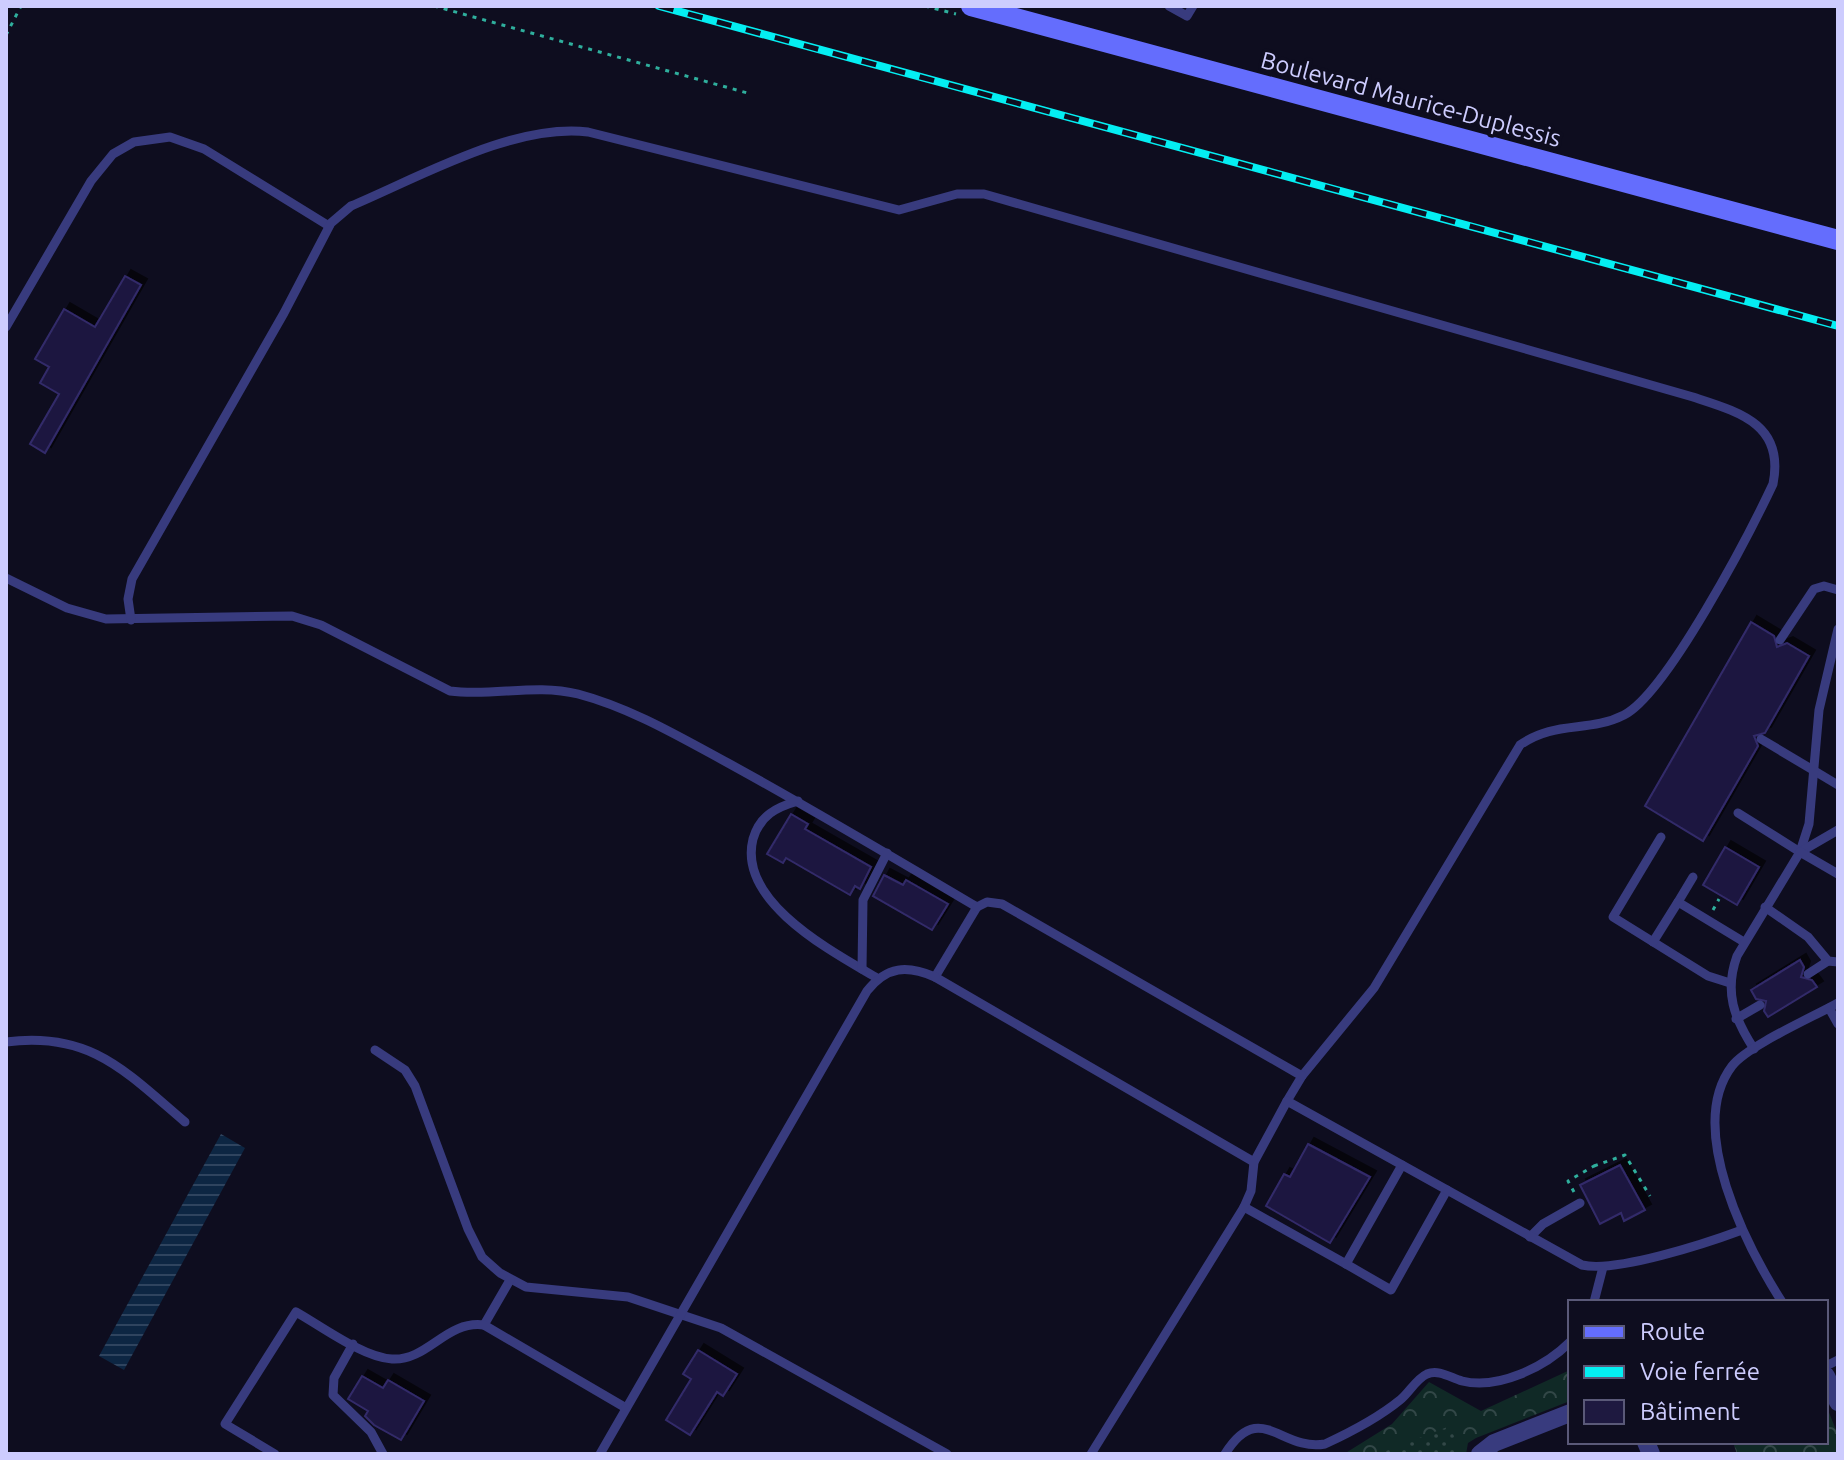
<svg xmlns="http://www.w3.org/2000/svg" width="1844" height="1460" viewBox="0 0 1844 1460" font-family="Ubuntu,sans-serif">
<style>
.forest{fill:url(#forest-crowns)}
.park{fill:url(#park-dots)}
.water{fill:url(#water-rules)}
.building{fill:#1e1940;stroke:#332b6b;stroke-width:2;filter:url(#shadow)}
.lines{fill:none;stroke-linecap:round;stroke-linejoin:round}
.path{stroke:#2faf9d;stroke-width:3;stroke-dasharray:4 6;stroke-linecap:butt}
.lane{stroke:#383b7e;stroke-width:9}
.street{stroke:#383b7e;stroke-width:18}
.secondary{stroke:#646dfd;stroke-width:20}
.rail-casing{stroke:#04eef2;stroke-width:8}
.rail{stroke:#0e0d1f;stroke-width:5;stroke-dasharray:15;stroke-linecap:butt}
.labels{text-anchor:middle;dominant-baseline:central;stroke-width:7;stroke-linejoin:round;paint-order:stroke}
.street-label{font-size:24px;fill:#cdccfe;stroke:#0e0d1f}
</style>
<defs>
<pattern id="forest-crowns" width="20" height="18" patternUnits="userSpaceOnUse" patternTransform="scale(2)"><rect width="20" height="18" fill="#102926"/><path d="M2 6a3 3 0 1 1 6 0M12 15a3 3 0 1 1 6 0" fill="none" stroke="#324747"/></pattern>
<pattern id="park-dots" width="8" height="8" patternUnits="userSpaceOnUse" patternTransform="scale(2)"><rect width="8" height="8" fill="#102926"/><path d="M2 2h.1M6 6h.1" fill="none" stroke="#324747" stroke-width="1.8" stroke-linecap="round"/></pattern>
<pattern id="water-rules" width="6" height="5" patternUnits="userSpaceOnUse" patternTransform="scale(2)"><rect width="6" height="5" fill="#0d2643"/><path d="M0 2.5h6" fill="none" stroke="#2f445f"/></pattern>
<filter id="shadow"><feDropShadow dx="6" dy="-6" stdDeviation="0" flood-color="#0009"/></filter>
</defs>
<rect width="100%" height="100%" fill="#0e0d1f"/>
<g class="forest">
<polygon points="1570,1370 1570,1401 1476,1438 1468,1443 1466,1454 1344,1454 1392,1424 1429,1382 1481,1411"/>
<polygon points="1826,1405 1838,1435 1838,1454 1737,1454 1733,1442 1826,1442"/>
</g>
<polygon class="park" points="1450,1426 1461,1454 1378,1454"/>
<polygon class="water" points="221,1134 245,1148 124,1370 99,1356"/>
<g class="building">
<polygon points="125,276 141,285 45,453 30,444 59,394 40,383 49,367 35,359 64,309 95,327"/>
<polygon points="1751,622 1774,636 1777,647 1787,643 1809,656 1765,733 1754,736 1758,746 1703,841 1645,806"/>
<polygon points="791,814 808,824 805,829 871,867 860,889 855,886 850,895 786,858 783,863 767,854"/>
<polygon points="1725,847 1759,867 1737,905 1703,885"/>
<polygon points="884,875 903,885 906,880 948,904 932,930 873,896"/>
<polygon points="1800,960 1804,967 1801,977 1812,980 1817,987 1768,1017 1764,1011 1766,1001 1756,999 1751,990"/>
<polygon points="1308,1144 1370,1177 1330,1243 1266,1206 1284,1174 1290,1177"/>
<polygon points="1620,1165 1645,1210 1624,1221 1621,1213 1600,1224 1580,1185"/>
<polygon points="698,1350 737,1374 723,1396 717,1392 690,1435 666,1420 691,1379 683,1374"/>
<polygon points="362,1376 383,1388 388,1380 424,1401 401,1440 374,1425 365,1416 368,1411 348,1399"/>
</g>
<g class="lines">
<g class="path">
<polyline points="434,6 751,94"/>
<polyline points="925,6 956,14"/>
<polyline points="6,35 21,6"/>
<polyline points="1713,910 1719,899"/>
<polyline points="1594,1166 1625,1155 1650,1196"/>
<polyline points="1574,1192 1568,1181 1594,1166 1597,1172"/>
</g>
<g class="lane">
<polyline points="1169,6 1187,16 1193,6"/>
<polyline points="6,327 91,181 113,154 134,142 170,137 204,149 329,226"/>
<path d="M6,578L67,608L106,619L292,616L321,625L450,691C492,697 535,683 578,694C631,708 680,737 728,763C812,809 894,858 977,907L935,977L1254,1162"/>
<path d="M131,620L128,599L132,579L284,313L331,223L351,206C420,177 514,123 588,132L899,210L957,194H984L1693,397C1739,412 1785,424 1773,484C1750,533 1667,693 1624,715C1589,733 1555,720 1520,745L1374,988L1302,1076L1287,1101"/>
<polyline points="1780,640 1814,589 1824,586 1838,590"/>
<polyline points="1761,739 1838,785"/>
<path d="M798,801C777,807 760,815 753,839C737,902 833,952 877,978"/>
<polyline points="1738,813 1800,852"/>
<polyline points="1661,837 1613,917 1708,976 1730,983"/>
<polyline points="1800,852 1809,824 1819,710 1838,629"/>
<polyline points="1800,852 1838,830"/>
<polyline points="1678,902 1693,877"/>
<polyline points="977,907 987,902 1002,904 1302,1076"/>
<polyline points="1765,907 1808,937 1828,961 1838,962"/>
<polyline points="1653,942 1678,902 1744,942"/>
<polyline points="862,969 863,900 887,853"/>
<polyline points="1808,974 1828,961"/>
<polyline points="1829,1008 1838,1024"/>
<polyline points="1736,1019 1760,1005"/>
<path d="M6,1042C90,1031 125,1071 185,1122"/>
<path d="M1754,1049C1734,1018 1724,992 1737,956L1800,852L1838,874"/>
<polyline points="375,1050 405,1070 415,1086 468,1229 482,1257 500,1273 526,1287 628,1297 721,1328 947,1454"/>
<polyline points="1244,1207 1346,1264 1402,1165"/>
<polyline points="1530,1237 1543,1224 1580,1203"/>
<polyline points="1346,1264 1391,1290 1447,1190"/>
<polyline points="1594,1302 1603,1267"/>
<path d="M1782,1302C1747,1247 1685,1128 1732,1066C1747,1046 1813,1017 1838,1003"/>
<polyline points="484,1325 510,1280"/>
<polyline points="353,1344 334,1378 333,1395 371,1432 383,1454"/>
<polyline points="1826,1366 1838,1360"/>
<path d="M275,1454L225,1424L296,1312C321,1326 364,1358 392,1359C428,1361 446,1320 484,1325L626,1408"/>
<path d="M600,1454L867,991C887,966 907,965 935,977"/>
<path d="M1091,1454L1244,1207L1251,1191L1254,1162L1287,1101L1582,1265C1616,1273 1707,1243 1742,1230"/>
<path d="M1225,1454C1260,1398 1281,1452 1325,1444C1351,1432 1378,1418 1400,1400C1409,1393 1416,1379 1427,1374C1439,1369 1451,1378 1462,1381C1498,1390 1545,1367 1570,1342"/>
</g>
<g class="street">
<polyline points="1826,1376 1838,1402"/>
<polyline points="1646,1442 1651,1454"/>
<polyline points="1480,1454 1494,1443 1570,1413"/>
</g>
<polyline class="secondary" points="971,6 1838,240"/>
<defs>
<polyline id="rail" points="659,6 1838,326"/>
</defs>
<use href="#rail" class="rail-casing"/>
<use href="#rail" class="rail"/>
</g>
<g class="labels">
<g class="street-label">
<text transform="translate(1411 99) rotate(15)">Boulevard Maurice-Duplessis</text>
</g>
</g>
<rect width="1844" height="1460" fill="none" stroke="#cdccfe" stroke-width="16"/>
<rect x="1568" y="1300" width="260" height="144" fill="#0e0d1f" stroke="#5a5978" stroke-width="2"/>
<rect x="1584" y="1326" width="40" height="12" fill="#646dfd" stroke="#5a5978" stroke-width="2"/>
<text x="1640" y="1340" font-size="24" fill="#cdccfe">Route</text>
<rect x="1584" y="1366" width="40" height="12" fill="#04eef2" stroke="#5a5978" stroke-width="2"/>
<text x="1640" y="1380" font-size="24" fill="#cdccfe">Voie ferrée</text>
<rect x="1584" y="1400" width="40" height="24" fill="#1e1940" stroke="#5a5978" stroke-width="2"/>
<text x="1640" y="1420" font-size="24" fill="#cdccfe">Bâtiment</text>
</svg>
